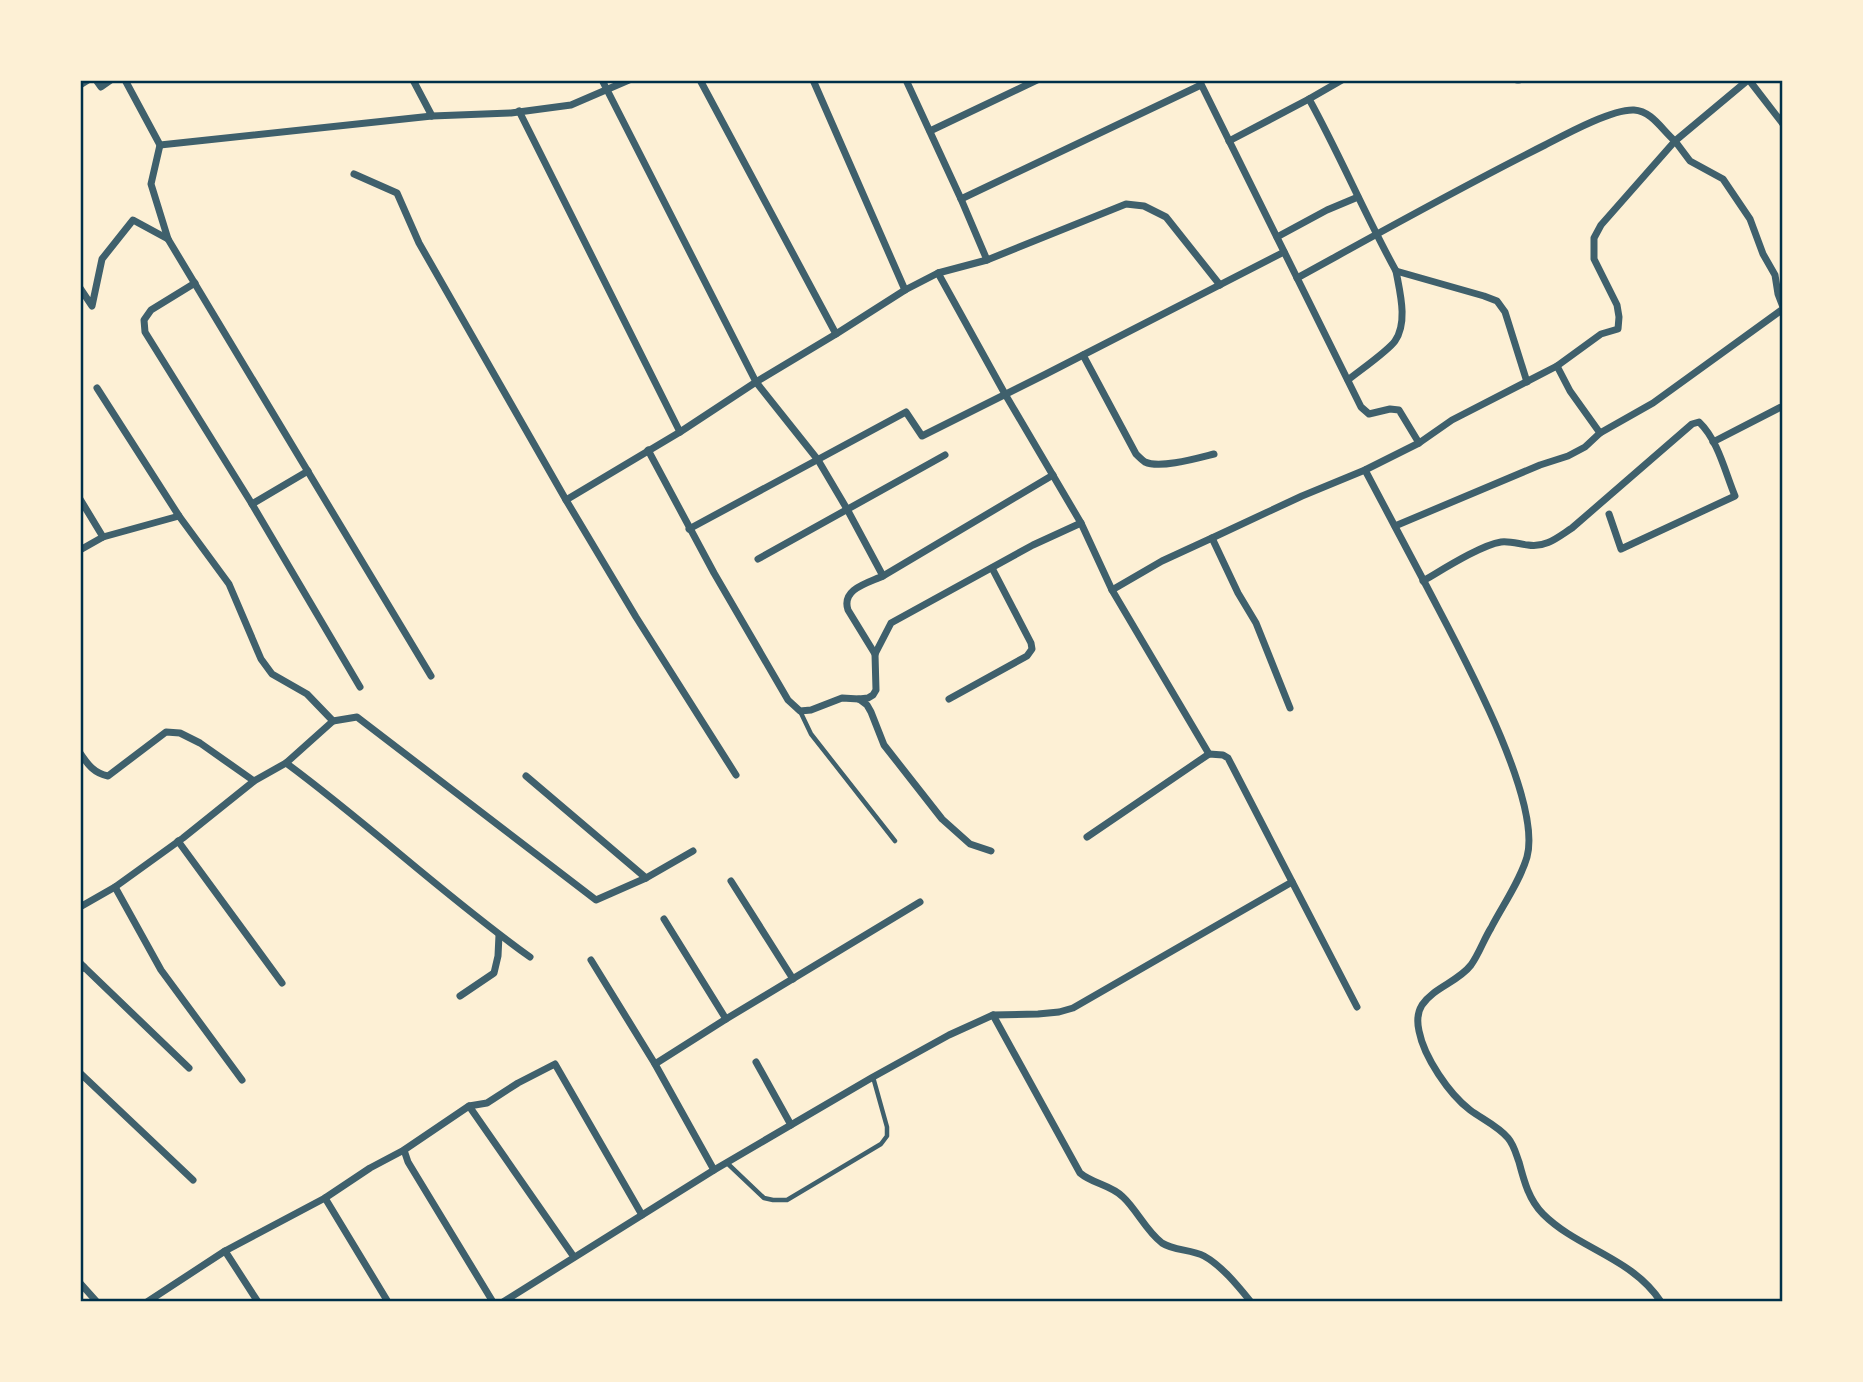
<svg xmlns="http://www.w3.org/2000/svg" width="1863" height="1382" viewBox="0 0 1863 1382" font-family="'Crimson Pro',serif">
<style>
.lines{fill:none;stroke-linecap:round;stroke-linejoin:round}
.service{stroke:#3f606c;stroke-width:4.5}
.minor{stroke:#3f606c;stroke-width:7}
.neatline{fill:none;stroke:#003049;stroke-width:2.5}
</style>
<rect width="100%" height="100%" fill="#fdf0d5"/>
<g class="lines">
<g class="service">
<polyline points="800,711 811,734 895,841"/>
<polyline points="727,1163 764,1198 773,1200 787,1200 881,1144 887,1136 887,1127 873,1077"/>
</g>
<g class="minor">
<polyline points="96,80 101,87 111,80"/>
<polyline points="125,80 160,145 432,116 511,113 571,105 629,80"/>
<polyline points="413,80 432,116"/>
<polyline points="602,80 756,382 818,460 847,509 883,576"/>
<polyline points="700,80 836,334 905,290 938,273 987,260 1126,204 1144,206 1166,217 1220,285"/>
<polyline points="813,80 905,290"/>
<polyline points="906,80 961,199 987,260"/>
<polyline points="1199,80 1361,407 1369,414 1390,409 1399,410 1419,443"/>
<polyline points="1517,80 1519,80"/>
<polyline points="1749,80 1783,124"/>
<polyline points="80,85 88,80"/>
<polyline points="1309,99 1342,80"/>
<polyline points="519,111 680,432"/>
<polyline points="930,131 1037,80"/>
<path d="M1229,141L1309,99C1340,155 1365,215 1396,271L1484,296L1497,301L1505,312L1527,382"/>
<polyline points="160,145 151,184 168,239 431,676"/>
<polyline points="354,174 397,193 419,243 566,500 636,617 736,775"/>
<polyline points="961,199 1201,85"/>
<polyline points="1277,237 1327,210 1358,197"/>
<polyline points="938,273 1005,394 1081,523 1112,590 1209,754"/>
<path d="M1297,278C1379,233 1461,187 1545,145C1566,134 1612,109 1634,110C1652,111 1662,130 1675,141L1748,80"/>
<polyline points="195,283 151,310 144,320 145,332 252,504 360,687"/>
<polyline points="80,288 92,306 102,259 133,220 168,239"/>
<path d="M1083,355L1136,454C1139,457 1142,460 1145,462C1160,469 1198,458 1214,454"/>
<polyline points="1557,366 1601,334 1618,329 1619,317 1617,305 1594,259 1594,238 1601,225 1675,141 1690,161 1723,179 1750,219 1763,254 1775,275 1778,294 1783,307"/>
<path d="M1348,380C1359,371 1388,351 1395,341C1408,322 1400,293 1396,271"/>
<polyline points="97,388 179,516 229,584 261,659 272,674 307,694 333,721"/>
<polyline points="1713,442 1783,406"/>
<polyline points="648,450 714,573 788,700 800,711 811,710 842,698 859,699 867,705 871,712 884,745 942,819 970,844 991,851"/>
<path d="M1365,470C1386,509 1406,548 1427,587C1456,643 1543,798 1527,857C1520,881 1503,905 1491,928C1484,939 1479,954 1471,965C1458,982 1434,987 1422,1005C1417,1013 1417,1022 1419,1031C1424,1057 1449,1094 1470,1110C1482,1119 1498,1126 1508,1138C1514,1145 1516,1154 1519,1162C1524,1181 1529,1200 1543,1214C1578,1249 1633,1258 1661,1302"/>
<polyline points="80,499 103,537"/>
<polyline points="566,500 680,432 756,382 836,334"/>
<polyline points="252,504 308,471"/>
<polyline points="1395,526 1540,465 1568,456 1585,447 1600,433 1653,403 1783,309"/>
<polyline points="689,529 906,412 922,436 1046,374 1284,252"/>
<polyline points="1212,538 1302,496 1365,470 1419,443 1452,420 1557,366 1570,391 1600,433"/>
<polyline points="80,550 103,537 179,516"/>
<polyline points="758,559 945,455"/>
<path d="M1423,581C1442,570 1481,545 1501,542C1510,541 1519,544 1528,545C1546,548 1558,537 1572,528L1692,424L1699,422C1718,440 1725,472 1735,496L1621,549L1609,514"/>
<polyline points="1112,590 1162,561 1212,538 1238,593 1256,623 1290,708"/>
<path d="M875,654L848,610C841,589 868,583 883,576L1053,475"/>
<polyline points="859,699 868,698 873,695 876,690 875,654 891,623 1033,545 1081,523"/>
<polyline points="949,699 1027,656 1032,649 1031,643 992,568"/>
<path d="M80,753C88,765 94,773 108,776L166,732L180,733L200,743L254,781"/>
<path d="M286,763C370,825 446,897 530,957"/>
<polyline points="526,776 646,878"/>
<polyline points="1087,837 1209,754 1223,755 1228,758 1357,1007"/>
<polyline points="178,841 282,983"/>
<polyline points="731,881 793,979"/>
<polyline points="115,887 161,970 242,1080"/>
<polyline points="80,907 115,887 183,838 254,781 286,763 333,721 357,717 596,900 646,878 693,851"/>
<polyline points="664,919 726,1019"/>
<polyline points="591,960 655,1064 714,1170"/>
<polyline points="80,963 84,967 80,970"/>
<polyline points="84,967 189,1068"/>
<polyline points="460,996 494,973 498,956 499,935"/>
<path d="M993,1015L1080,1173C1093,1184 1111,1185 1123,1197C1137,1210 1146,1231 1162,1243C1174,1251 1191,1249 1204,1256C1222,1266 1238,1286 1251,1302"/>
<polyline points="756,1062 791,1125"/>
<polyline points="655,1064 726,1019 920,902"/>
<polyline points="80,1073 193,1180"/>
<polyline points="469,1106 574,1257"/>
<polyline points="404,1150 408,1162 493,1302"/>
<polyline points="325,1198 388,1302"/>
<polyline points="225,1251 258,1302"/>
<polyline points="80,1283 97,1302"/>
<polyline points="147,1302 225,1251 325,1198 370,1168 404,1150 469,1106 487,1103 518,1083 555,1064 642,1215"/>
<polyline points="503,1302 714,1170 873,1077 949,1035 993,1015 1038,1014 1059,1012 1073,1008 1292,882"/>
</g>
</g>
<rect width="1863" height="1382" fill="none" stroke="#fdf0d5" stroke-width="164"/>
<rect x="82" y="82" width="1699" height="1218" class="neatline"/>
</svg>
